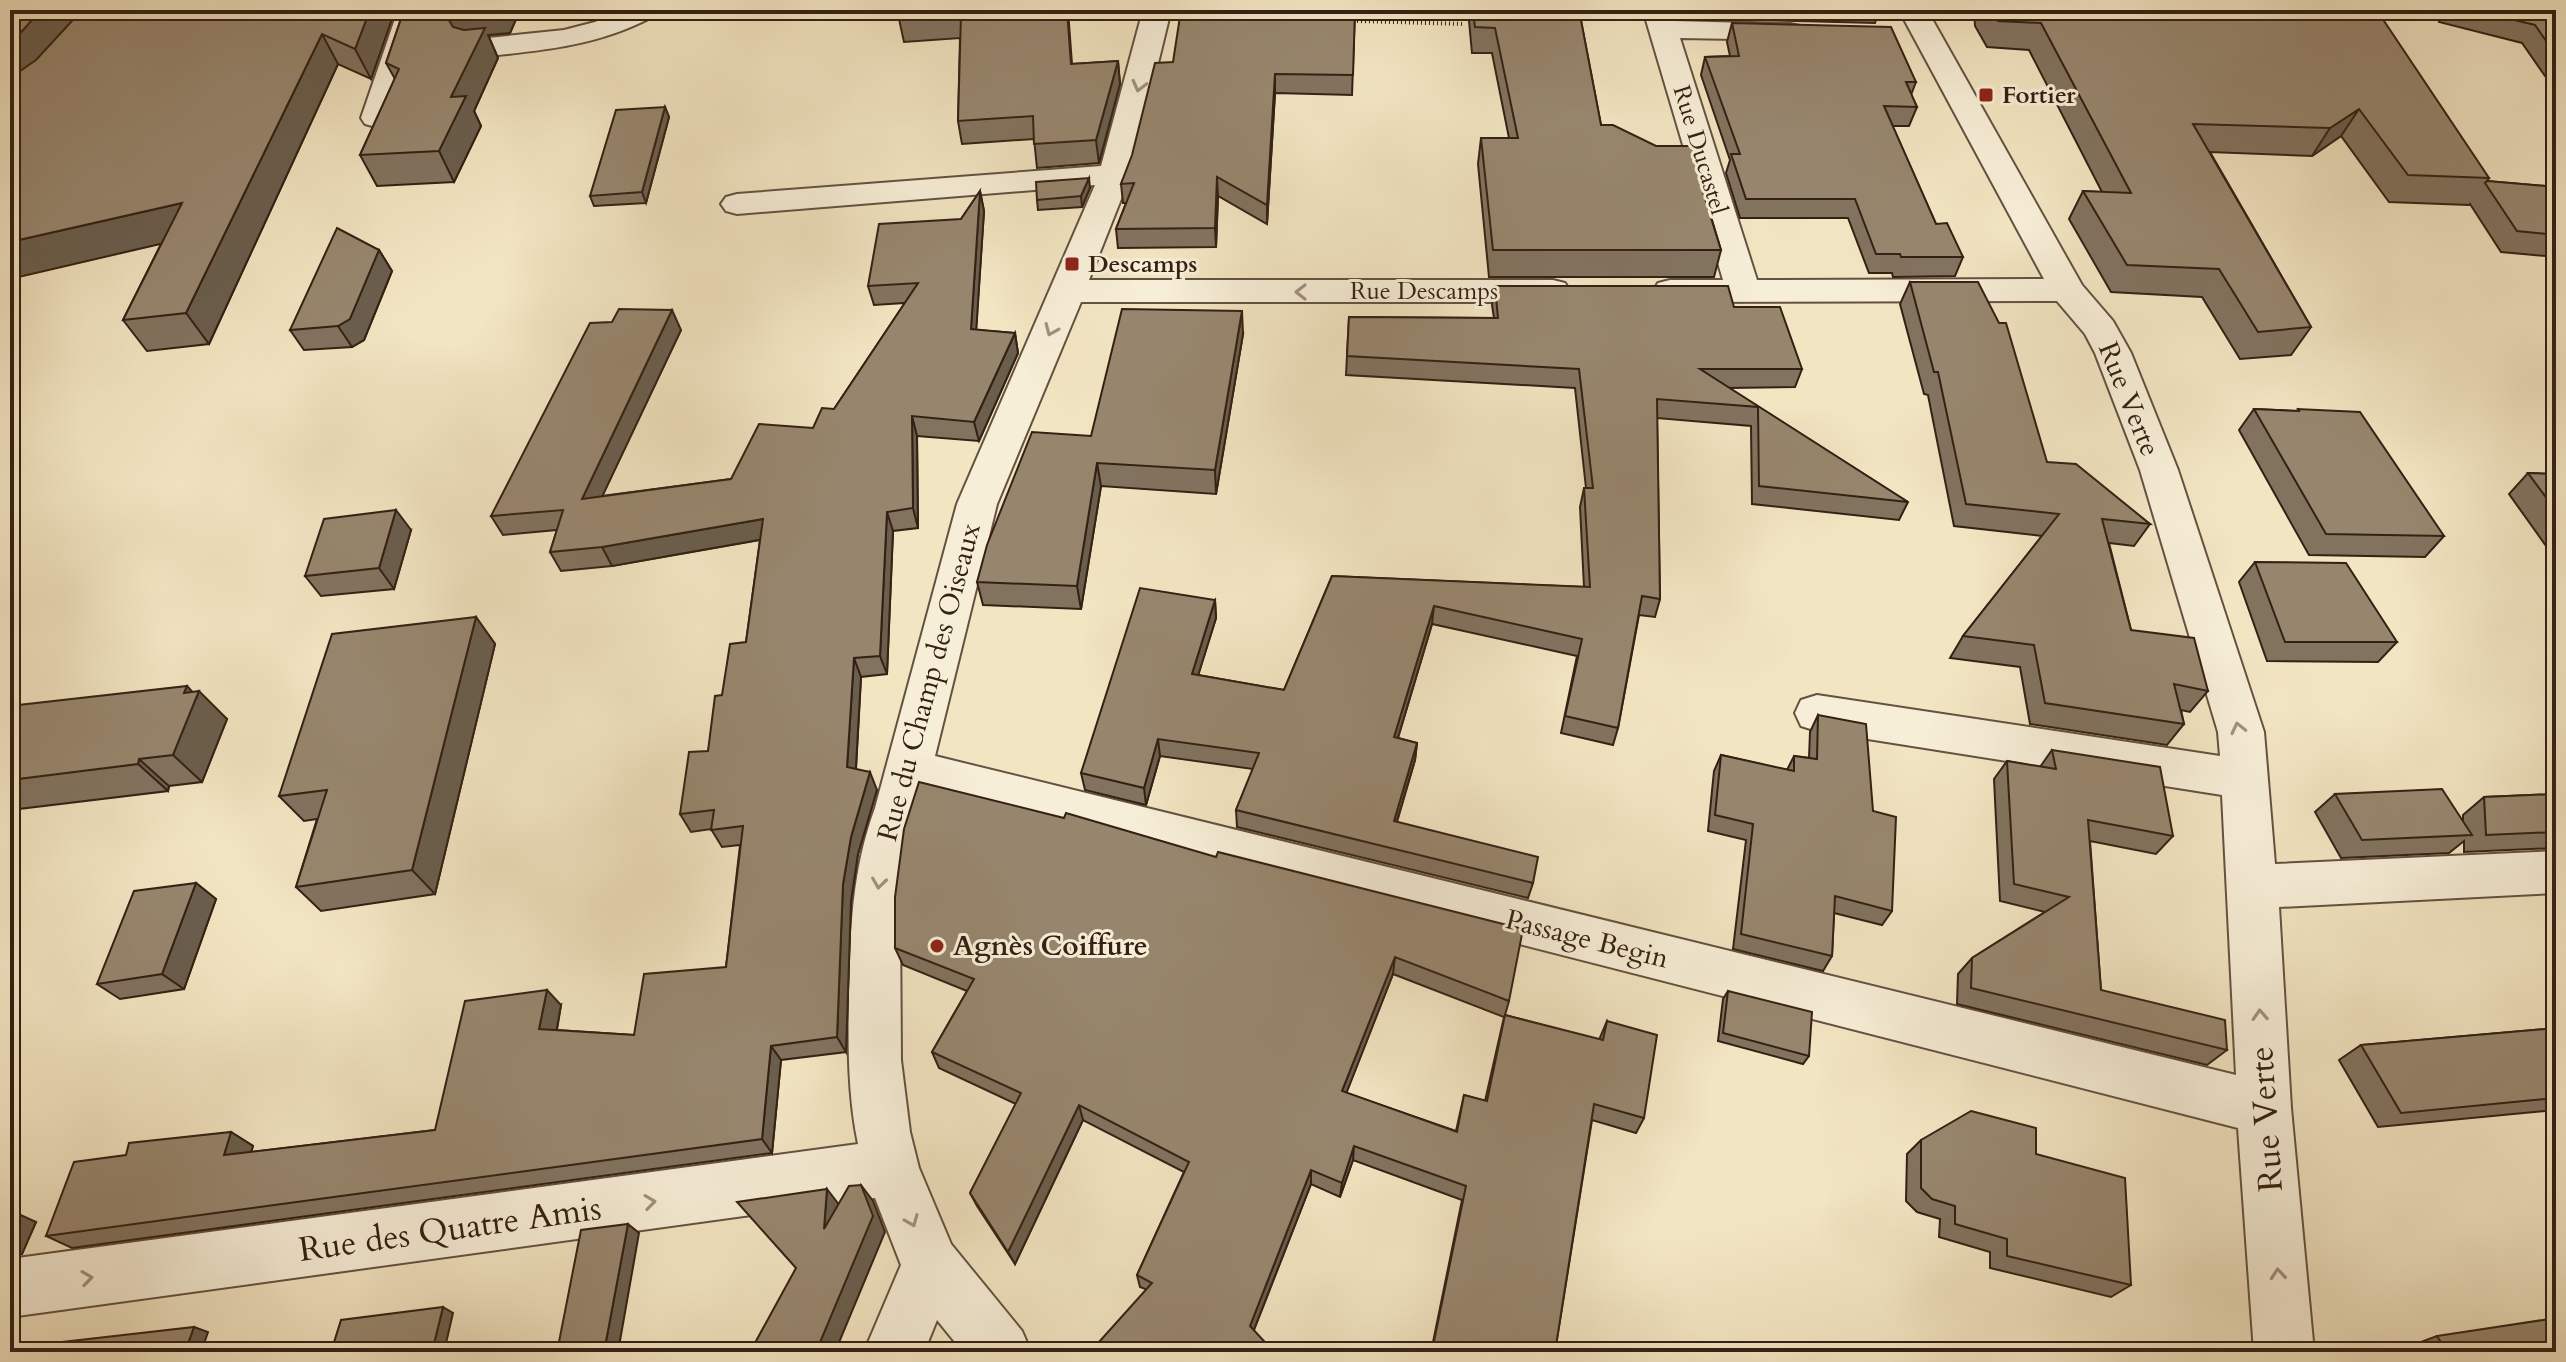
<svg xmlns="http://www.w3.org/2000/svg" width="2566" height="1362" viewBox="0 0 2566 1362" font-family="Cardo,serif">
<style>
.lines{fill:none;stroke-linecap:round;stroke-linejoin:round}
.minor-casing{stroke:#645140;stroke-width:4}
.path{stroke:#342014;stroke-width:4;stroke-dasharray:1 3;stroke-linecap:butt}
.minor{fill:#f7eed7;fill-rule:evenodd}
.wall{fill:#82735f;stroke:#342014;stroke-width:2;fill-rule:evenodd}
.shaded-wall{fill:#6a5e4d;stroke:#342014;stroke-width:2}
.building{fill:#97866e;stroke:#342014;stroke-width:2}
.oneway{stroke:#9f917f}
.poi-dot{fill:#8f2418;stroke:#f7eed7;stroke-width:3}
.labels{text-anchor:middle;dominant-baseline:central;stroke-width:6;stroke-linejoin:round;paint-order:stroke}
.far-poi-label{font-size:24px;font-weight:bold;fill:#342014;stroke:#f7eed7;text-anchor:start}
.far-street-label{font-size:24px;fill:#342014;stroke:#f7eed7}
.street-label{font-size:28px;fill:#342014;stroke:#f7eed7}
.poi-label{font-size:28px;font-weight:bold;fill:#342014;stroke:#f7eed7;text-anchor:start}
.near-street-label{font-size:34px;fill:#342014;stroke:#f7eed7}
</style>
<rect width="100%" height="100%" fill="#f2e5c2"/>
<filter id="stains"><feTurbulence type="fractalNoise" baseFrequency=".0025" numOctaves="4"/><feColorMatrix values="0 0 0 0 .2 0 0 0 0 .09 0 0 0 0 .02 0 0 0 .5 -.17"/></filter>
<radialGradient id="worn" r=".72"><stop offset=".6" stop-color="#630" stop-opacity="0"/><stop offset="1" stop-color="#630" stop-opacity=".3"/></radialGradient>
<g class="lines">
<defs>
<g id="minor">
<polygon points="398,10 426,10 391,118 387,124 376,127 365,124 361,118"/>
<path d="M623,10H658L654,16C599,46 539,51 478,57L468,54L464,48L468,42L478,39L564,30L595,22Z"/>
<path d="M1143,10H1171L1131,174L1089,280H1553L1565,283L1570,291L1565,299L1553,302H1081L997,504L935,756L2236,1075L2222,795L1817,731L1801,726L1795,713L1801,700L1817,695L2220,756L2218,732L2140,470L2095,353L2085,334L2057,301L1670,302L1658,299L1653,291L1658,283L1670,280H1723L1643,10H1671L1674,21L1790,24L1800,26L1804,32L1800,38L1790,40L1680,38L1757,280L2044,279L1899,10H1927L2082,285L2113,321L2131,353L2178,470L2264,732L2275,864L2556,851V893L2279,907L2291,1108L2314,1352H2254L2238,1128L926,792L909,847L900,915L901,1060L910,1132L919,1168L951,1244L1022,1331L1031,1352H963L937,1320L924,1352H864L901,1265L875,1198L10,1317V1259L858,1144C848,1096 848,1046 849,997C850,931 852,870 875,808L957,504L1095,185L737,214L726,211L721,204L726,197L737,194L1101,166Z"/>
</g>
</defs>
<use href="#minor" class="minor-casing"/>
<polyline class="path" points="1357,21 1464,24"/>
<use href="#minor" class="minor"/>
</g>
<g class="wall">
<polygon points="10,10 395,10 371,79 338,64 209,344 147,351 123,320 161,244"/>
<polygon points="404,10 520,10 510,33 488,35 498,58 474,111 481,126 454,182 377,186 360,155 395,79 386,63"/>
<polygon points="1068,10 1072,64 1118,61 1120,84 1099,163 1037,168 1034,139 962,144 958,121 960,38 904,42 899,19"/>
<polygon points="1355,10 1352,95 1275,93 1267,224 1218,196 1216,247 1118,248 1116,229 1126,203 1123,203 1121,184 1173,62"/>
<polygon points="1468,10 1579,10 1601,125 1708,192 1706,200 1721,250 1714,277 1489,277 1478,164 1481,138 1509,138 1492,53 1472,53"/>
<polygon points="1720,10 1879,10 1875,23 1722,19"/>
<polygon points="1974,10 2185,10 2191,20 2489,178 2487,181 2556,187 2556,257 2501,252 2470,204 2469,205 2389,202 2341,136 2312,156 2210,152 2311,327 2291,355 2240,359 2202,297 2111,292 2069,219 2083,191 2102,192 2029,50 1987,47 1975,26"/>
<polygon points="2436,10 2556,10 2556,76 2545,76 2522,43 2439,22"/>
<polygon points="1732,23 1916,82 1911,95 1917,107 1909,126 1892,126 1936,224 1963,257 1955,276 1893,277 1892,273 1869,273 1848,218 1740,218 1726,173 1730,160 1701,75 1705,57 1730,56 1727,42"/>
<polygon points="665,107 669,117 646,203 594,206 590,196"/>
<polygon points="1090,188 1082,207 1038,210 1037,200"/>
<polygon points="980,191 984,211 976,330 1015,333 1018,353 979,441 917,436 918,528 893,531 887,674 861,677 856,769 877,790 858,854 851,901 846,1052 781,1060 772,1153 72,1248 46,1236 126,1155 231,1132 253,1146 251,1152 435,1130 561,1005 557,1030 634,1035 726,967 740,845 722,847 711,829 691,832 680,814 708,751 722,695 746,642 760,540 612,566 561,571 550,552 557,530 503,535 491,516 681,330 602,496 731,479 813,428 834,409 905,303 874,305 868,286 961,219"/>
<polygon points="379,250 392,271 364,340 352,347 304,350 290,330"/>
<polygon points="1910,282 2047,462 2150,524 2134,546 2109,543 2131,630 2208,691 2190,712 2181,710 2184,724 2167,745 2030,724 2020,667 1950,658 1963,636 2042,536 1954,526 1928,395 1924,394 1900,304"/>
<polygon points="1495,286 1734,307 1802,369 1795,387 1729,388 1908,502 1899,520 1752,504 1751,426 1657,418 1660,599 1655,617 1639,615 1618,728 1613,745 1561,733 1577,656 1432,624 1398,738 1417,743 1415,760 1397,822 1533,883 1528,898 1237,827 1236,810 1253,769 1160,756 1146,805 1085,790 1081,773 1215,600 1216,618 1198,675 1284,690 1332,576 1584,587 1580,507 1584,488 1586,488 1575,388 1346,375 1349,317 1494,318 1492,305"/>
<polygon points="1243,334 1216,494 1101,486 1081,609 983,605 977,582 1091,436"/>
<polygon points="2254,409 2297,411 2298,409 2444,536 2425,557 2309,555 2239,430"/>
<polygon points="2528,473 2556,474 2556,560 2509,494"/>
<polygon points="411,530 394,589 321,596 305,576"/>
<polygon points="2255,562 2397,642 2378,662 2267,661 2239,582"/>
<polygon points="476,617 495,644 435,894 321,911 296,887 317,819 304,821 279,796"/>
<polygon points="193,692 227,719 202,782 169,786 168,791 10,810 10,706"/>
<polygon points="1818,715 1873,811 1892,911 1882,925 1834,913 1832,956 1823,971 1733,949 1746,840 1708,831 1714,771 1721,755 1787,770 1794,756 1809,758 1810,732"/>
<polygon points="2052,750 2173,836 2156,854 2090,841 2101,990 2227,1050 2207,1065 1957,1004 1958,974 1972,958 2045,912 2000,901 1994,779 2007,761 2040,767"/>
<polygon points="2335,794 2463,821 2463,815 2484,797 2556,794 2556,848 2464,852 2464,841 2449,853 2341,858 2315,812"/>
<path d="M1064,818L1509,1001L1505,1015L1599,1040L1607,1021L1644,1118L1636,1133L1592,1120L1555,1352H1431L1462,1200L1353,1160L1340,1197L1311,1184L1254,1330L1140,1287L1137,1275L1184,1172L1083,1120L1015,1264L977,1206L970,1193L1016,1104L939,1068L932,1052L967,991L903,965L895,948ZM1393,974L1504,1017L1485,1101L1464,1095L1456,1131L1346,1093Z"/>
<polygon points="196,883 216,899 184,989 120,999 97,984"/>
<polygon points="1728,991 1809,1056 1803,1064 1718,1041 1723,999"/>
<polygon points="2556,1028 2556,1110 2378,1127 2339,1060 2361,1045"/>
<polygon points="1921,1140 2036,1154 2131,1285 2111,1297 1990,1268 1990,1252 1939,1237 1940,1219 1917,1212 1906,1201 1907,1154"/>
<polygon points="10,1213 36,1222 22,1254 10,1257"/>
<polygon points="2437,1336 2556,1352 2413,1352 2410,1346"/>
</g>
<g class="shaded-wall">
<polygon points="41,10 87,10 10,89 10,43"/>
<polygon points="370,10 395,10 371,79 355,49"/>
<polygon points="453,10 520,10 510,33 488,35 498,58 474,111 481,126 454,182 439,151 462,46 447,17"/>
<polygon points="322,34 338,64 209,344 186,313"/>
<polygon points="1118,61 1120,84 1099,163 1096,140"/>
<polygon points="1275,74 1275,93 1267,224 1267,205"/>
<polygon points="665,107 669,117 646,203 642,192"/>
<polygon points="2359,109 2341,136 2312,156 2330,128"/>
<polygon points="1217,177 1218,196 1216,247 1215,228"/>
<polygon points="1089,178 1090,188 1082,207 1081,196"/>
<polygon points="980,191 984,211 975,349 971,329"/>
<polygon points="182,203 203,234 10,279 10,242"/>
<polygon points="379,250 392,271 364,340 352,347 338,326"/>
<polygon points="672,310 681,330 592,518 582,499"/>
<polygon points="1242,311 1243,334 1216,494 1215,470"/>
<polygon points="1015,333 1018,353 979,441 974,422"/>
<polygon points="912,416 917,436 918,528 913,508"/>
<polygon points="1097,463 1101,486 1081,609 1077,586"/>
<polygon points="396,510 411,530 394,589 379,568"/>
<polygon points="887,512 893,531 887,674 880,656"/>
<polygon points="763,519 770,538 612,566 602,547"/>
<polygon points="1215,600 1216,618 1193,692 1192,674"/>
<polygon points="1434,606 1432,624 1393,754 1394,737"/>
<polygon points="476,617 495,644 435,894 412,870"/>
<polygon points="854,658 861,677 855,784 847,767"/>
<polygon points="187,686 197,697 199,691 227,719 202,782 173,755 184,693"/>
<polygon points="1158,739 1160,756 1146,805 1144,788"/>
<polygon points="1417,743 1415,760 1392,837 1394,821"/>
<polygon points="139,759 169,786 168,791 138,764"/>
<polygon points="870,772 877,790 858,854 851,901 846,1052 837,1037 843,884 851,837"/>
<polygon points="196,883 216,899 184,989 162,974"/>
<polygon points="1395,957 1393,974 1341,1107 1342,1091"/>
<polygon points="547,990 561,1005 554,1044 539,1029"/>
<polygon points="771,1046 781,1060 772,1153 762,1139"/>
<polygon points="1079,1105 1083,1120 1015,1264 1008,1252"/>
<polygon points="231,1132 253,1146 246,1168 224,1155"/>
<polygon points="1354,1146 1353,1160 1340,1197 1342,1183"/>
<polygon points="1311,1170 1311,1184 1251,1337 1250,1326"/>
<polygon points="861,1185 873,1201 885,1232 835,1352 816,1352"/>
<polygon points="827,1189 840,1206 824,1229"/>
<polygon points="14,1212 36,1222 22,1254 10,1250 10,1221"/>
<polygon points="628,1224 639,1233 618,1352 604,1352"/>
<polygon points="443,1307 453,1313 444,1352 432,1352"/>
<polygon points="194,1327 208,1332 201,1352 185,1352"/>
</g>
<g class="building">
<polygon points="10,10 41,10 15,39 10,43"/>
<polygon points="82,10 370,10 355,49 322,34 186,313 123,320 182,203 10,242 10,78 36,60"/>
<polygon points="404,10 453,10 447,17 453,27 464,30 485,28 451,97 466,96 439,151 360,155 399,69 386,63"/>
<polygon points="900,10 1067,10 1071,64 1118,61 1096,140 1034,144 1033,116 958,121 961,15 899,19"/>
<polygon points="1181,10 1355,10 1353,75 1275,74 1267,205 1217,177 1215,228 1116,229 1134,183 1121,184 1132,155 1155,63 1173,62"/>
<polygon points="1473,10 1579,10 1601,125 1613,125 1656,146 1694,146 1708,192 1703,192 1721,250 1493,250 1481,138 1518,138 1495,28 1475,27"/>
<polygon points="1991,10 2185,10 2191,20 2210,10 2272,10 2275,11 2382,18 2489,178 2408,175 2359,109 2330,128 2193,124 2311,327 2258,332 2219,269 2127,265 2083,191 2131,193 2041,23 1998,21"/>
<polygon points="2473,10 2556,10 2556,55 2535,25"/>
<polygon points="1732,23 1891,27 1916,82 1906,82 1917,107 1884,106 1936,224 1947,223 1963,257 1901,257 1900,254 1876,254 1855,199 1746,199 1731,154 1740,154 1705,57 1739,56"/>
<polygon points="665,107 642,192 590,196 616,110"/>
<polygon points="1089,178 1081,196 1037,200 1036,182"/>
<polygon points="2487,181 2556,187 2556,235 2517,231 2485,183"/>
<polygon points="980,191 971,329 1015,333 974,422 912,416 913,508 887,512 880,656 854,658 847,767 870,772 851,837 843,884 837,1037 771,1046 762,1139 46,1236 74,1162 126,1155 129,1143 231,1132 224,1155 435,1130 465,1001 547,990 539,1029 634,1035 644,974 726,967 743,826 711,830 714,810 680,814 689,752 708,751 715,696 722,695 730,644 746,642 763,519 602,547 550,552 563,510 491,516 590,323 612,322 619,309 672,310 582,499 731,479 759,424 813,428 822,408 834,409 918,283 868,286 879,224 961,219"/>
<polygon points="337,228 379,250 350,319 338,326 290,330"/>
<polygon points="1910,282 1978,282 1999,323 2006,323 2047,462 2076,464 2150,524 2102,519 2131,630 2194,638 2208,691 2174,684 2184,724 2045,703 2034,645 1963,636 2059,514 1966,504 1938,372 1934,372"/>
<polygon points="1495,286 1728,286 1734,307 1780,307 1802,369 1700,369 1908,502 1759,486 1758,407 1657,399 1660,599 1642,596 1618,728 1565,716 1582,639 1434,606 1394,737 1417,743 1394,821 1538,857 1533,883 1236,810 1259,753 1158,739 1144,788 1081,773 1140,588 1215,600 1192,674 1284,690 1332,576 1590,587 1584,488 1593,488 1579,369 1347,356 1349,317 1498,318"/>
<polygon points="1122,309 1242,311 1215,470 1097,463 1077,586 977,582 987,545 1032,432 1091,436"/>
<polygon points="2254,409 2299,411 2298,409 2360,412 2444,536 2326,534"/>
<polygon points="2528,473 2556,474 2556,511"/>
<polygon points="396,510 379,568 305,576 324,519"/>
<polygon points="2255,562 2346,563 2397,642 2285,642"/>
<polygon points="476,617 412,870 296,887 327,790 279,796 332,634"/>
<polygon points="187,686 184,693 199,691 173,755 139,759 138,764 10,780 10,706"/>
<polygon points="1818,715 1866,724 1873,811 1896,817 1892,911 1835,896 1832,956 1741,934 1753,824 1715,815 1721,755 1794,771 1794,756 1817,759"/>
<polygon points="2052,750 2160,767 2173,836 2088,820 2101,990 2225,1020 2227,1050 1971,988 1972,958 2069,897 2014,884 2007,761 2056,769"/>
<polygon points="919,782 1064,818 1066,813 1216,857 1218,852 1523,929 1509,1001 1395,957 1342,1091 1457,1132 1464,1095 1487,1101 1505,1015 1603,1040 1607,1021 1657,1035 1644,1118 1594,1104 1555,1352 1451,1352 1433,1346 1466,1186 1354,1146 1342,1183 1311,1170 1250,1326 1274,1352 1090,1352 1152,1283 1137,1275 1189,1162 1079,1105 1008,1252 970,1193 1021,1093 932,1052 974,979 895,948 895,897 904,829"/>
<polygon points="2442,789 2472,835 2362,840 2335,794"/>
<polygon points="2556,794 2556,832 2486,835 2484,797"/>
<polygon points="196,883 162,974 97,984 134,891"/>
<polygon points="1728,991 1812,1012 1809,1056 1723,1033"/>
<polygon points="2556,1028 2556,1098 2401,1113 2361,1045"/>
<polygon points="1971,1111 2036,1128 2036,1154 2125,1178 2131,1285 2007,1256 2007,1239 1955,1224 1955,1206 1932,1199 1921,1188 1921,1140"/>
<polygon points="861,1185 873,1216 816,1352 750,1352 796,1268 737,1202 827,1189 824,1229 849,1186"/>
<polygon points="628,1224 604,1352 557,1352 581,1230"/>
<polygon points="443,1307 432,1352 331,1352 341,1320"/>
<polygon points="2556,1318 2556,1352 2447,1352 2437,1336"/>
<polygon points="194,1327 185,1352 33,1352 36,1345"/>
</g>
<defs><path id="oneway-chevron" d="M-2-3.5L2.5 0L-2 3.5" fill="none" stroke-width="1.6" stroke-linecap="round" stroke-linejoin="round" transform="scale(2)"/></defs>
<g class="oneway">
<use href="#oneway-chevron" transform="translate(1139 86) rotate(104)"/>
<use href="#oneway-chevron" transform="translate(1301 292) rotate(180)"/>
<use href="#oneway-chevron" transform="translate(1051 330) rotate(113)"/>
<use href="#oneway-chevron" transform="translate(2238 728) rotate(-103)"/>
<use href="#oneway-chevron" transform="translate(879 883) rotate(98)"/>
<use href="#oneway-chevron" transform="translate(2260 1015) rotate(-93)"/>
<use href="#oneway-chevron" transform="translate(650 1202) rotate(-8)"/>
<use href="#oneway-chevron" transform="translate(912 1221) rotate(68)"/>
<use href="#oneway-chevron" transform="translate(2278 1274) rotate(-95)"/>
<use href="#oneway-chevron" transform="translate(87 1278) rotate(-8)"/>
</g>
<g class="poi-dot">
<rect x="1978" y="87" width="16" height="16" rx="4"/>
<rect x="1064" y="256" width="16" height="16" rx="4"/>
<circle cx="937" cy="946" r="8"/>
</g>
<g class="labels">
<g class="far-poi-label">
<text x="2002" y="95">Fortier</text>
<text x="1088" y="264">Descamps</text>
</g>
<g class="far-street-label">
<text transform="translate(1700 150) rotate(73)">Rue Ducastel</text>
<text x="1424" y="291">Rue Descamps</text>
</g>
<g class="street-label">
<text transform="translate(2129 399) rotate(68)">Rue Verte</text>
<text transform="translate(929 682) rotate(-75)">Rue du Champ des Oiseaux</text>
<text transform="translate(1587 939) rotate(14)">Passage Begin</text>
</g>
<g class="poi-label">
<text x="953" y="946">Agnès Coiffure</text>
</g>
<g class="near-street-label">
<text transform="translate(2266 1119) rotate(-94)">Rue Verte</text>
<text transform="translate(450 1229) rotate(-8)">Rue des Quatre Amis</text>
</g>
</g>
<rect width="2566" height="1362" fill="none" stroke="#f2e5c2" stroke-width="40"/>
<rect x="12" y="12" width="2542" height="1338" fill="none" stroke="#342014" stroke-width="4"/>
<rect x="20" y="20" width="2526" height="1322" fill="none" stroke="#342014" stroke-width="2"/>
<rect width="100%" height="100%" filter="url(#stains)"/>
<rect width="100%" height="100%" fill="url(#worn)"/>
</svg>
